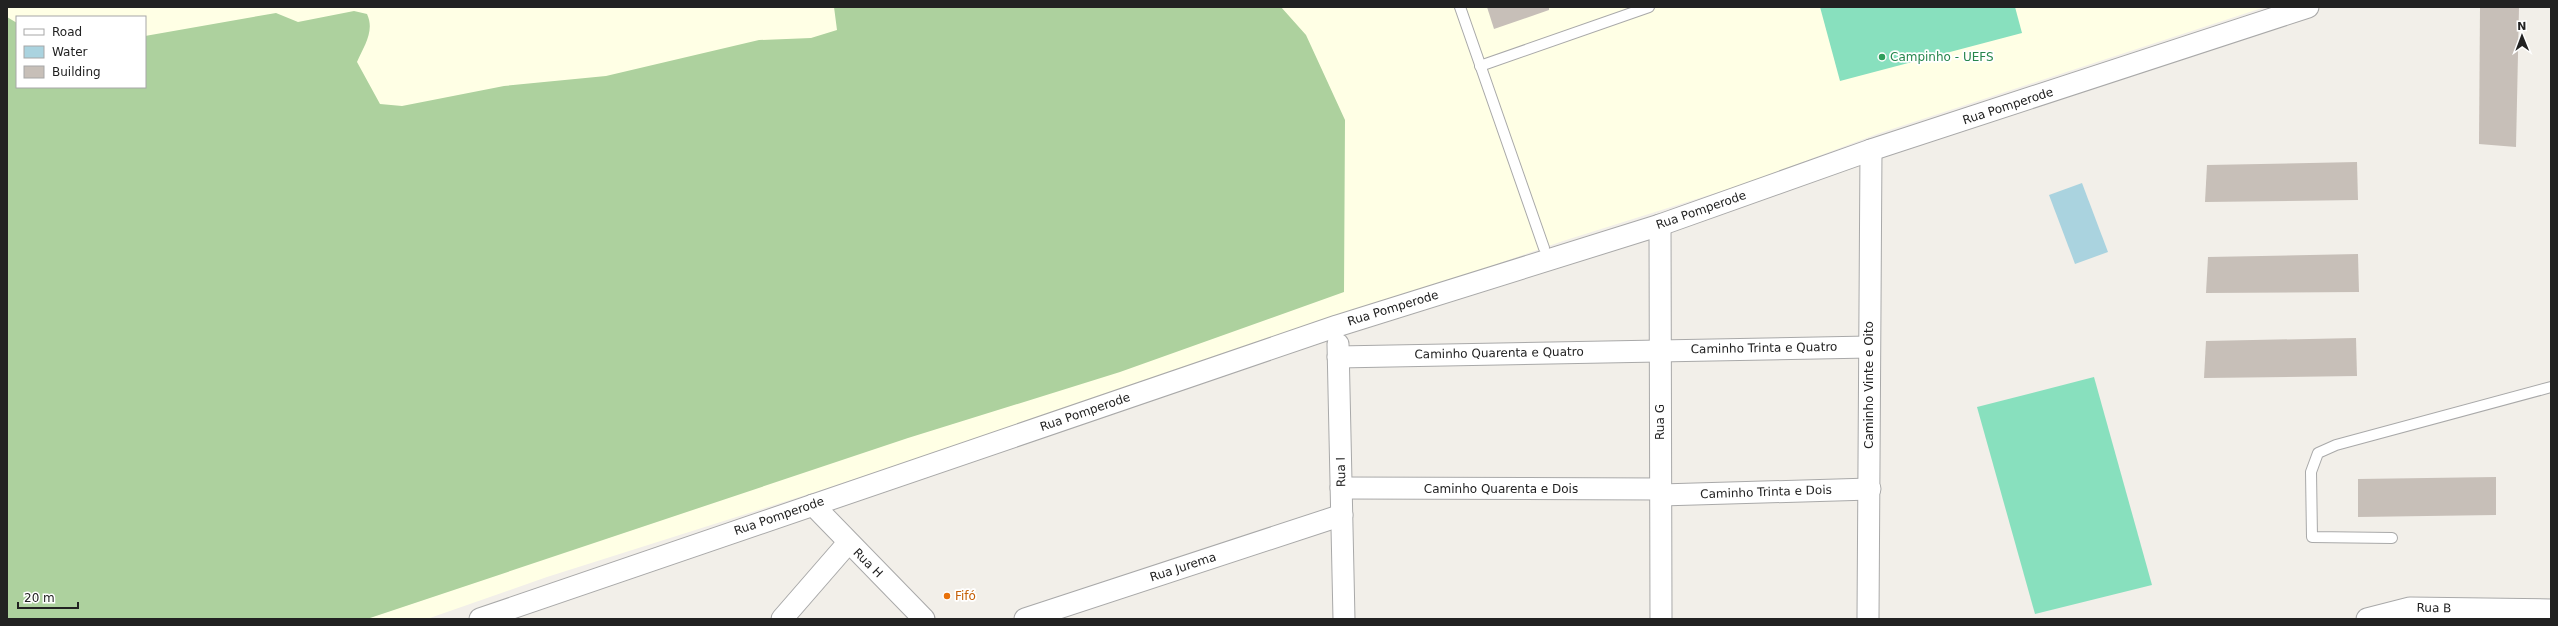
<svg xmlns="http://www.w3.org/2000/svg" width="2558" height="626" viewBox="0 0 2558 626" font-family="'DejaVu Sans',sans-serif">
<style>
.education{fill:#ffffe5;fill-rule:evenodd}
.forest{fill:#add19e}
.pitch{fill:#88e0be}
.water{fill:#aad3df}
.building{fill:#c7bfb8}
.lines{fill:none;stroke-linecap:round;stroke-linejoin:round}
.lane-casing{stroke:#a9a9a9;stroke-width:12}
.street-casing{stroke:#a9a9a9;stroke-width:23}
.lane{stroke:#fff;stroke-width:10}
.street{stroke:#fff;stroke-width:21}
.leisure-dot{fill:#2e9e5b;stroke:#fff;stroke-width:1.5}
.food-dot{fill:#e8710a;stroke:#fff;stroke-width:1.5}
.labels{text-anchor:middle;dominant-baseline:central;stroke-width:3.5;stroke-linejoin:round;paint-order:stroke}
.leisure-label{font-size:12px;fill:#27864d;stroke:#fff;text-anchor:start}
.street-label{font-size:12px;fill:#222;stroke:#fff}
.food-label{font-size:12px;fill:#c56008;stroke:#fff;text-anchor:start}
</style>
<rect width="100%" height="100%" fill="#f2efe9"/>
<path class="education" d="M7,7H2265L1877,134L1744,184L1563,241L1336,320L812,493L547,577L427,619H7ZM17,17H145V87H17Z"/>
<path class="forest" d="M834,7H1281L1306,35L1345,120L1344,292L1120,372L908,438L367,619H7V17L17,23V87H145V36L276,13L298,22L354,11L367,14C375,31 364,46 357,62L380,104L402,106L504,86L606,76L759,40L811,38L837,30Z"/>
<g class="pitch">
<polygon points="1820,7 2015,7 2022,33 1840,81"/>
<polygon points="2094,377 2152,585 2035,614 1977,407"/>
</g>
<polygon class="water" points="2082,183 2108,252 2075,264 2049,195"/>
<g class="building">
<polygon points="1487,7 1549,7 1549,10 1494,29"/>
<polygon points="2480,7 2519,7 2516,147 2479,144"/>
<polygon points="2357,162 2358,200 2205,202 2207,165"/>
<polygon points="2358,254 2359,292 2206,293 2208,257"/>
<polygon points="2356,338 2357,376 2204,378 2206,341"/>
<polygon points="2496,477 2496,515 2358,517 2358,479"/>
</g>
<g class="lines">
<defs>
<g id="lane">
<polyline points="1460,7 1544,248"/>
<polyline points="1480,66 1649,7"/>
<polyline points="2392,538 2312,537 2311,472 2318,453 2336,445 2551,387"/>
</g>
<g id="street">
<polyline points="1660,225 1661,619"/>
<polyline points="1338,344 1344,619"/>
<polyline points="1338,357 1869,347"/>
<polyline points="1341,488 1660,489"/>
<polyline points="1661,495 1870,489"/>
<polyline points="813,505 924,619"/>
<polyline points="480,619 1337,326 1660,225 1871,150 2308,7"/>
<polyline points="782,619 848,543"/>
<polyline points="1025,619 1342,515"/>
<polyline points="1868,619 1871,150"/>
<polyline points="2367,619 2410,608 2551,610"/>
</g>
</defs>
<use href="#lane" class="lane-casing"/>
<use href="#street" class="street-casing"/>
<use href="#lane" class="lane"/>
<use href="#street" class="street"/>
</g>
<circle class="leisure-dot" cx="1882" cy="57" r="4"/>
<circle class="food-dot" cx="947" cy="596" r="4"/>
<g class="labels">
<g class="leisure-label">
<text x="1890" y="57">Campinho - UEFS</text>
</g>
<g class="street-label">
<text transform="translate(2008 106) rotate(-18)">Rua Pomperode</text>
<text transform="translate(1701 210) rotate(-19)">Rua Pomperode</text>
<text transform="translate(1393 308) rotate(-17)">Rua Pomperode</text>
<text transform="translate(1764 348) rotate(-1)">Caminho Trinta e Quatro</text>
<text transform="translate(1499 353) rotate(-1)">Caminho Quarenta e Quatro</text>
<text transform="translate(1869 385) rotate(-90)">Caminho Vinte e Oito</text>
<text transform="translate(1085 412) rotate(-19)">Rua Pomperode</text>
<text transform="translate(1660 422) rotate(-90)">Rua G</text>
<text transform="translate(1341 472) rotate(-91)">Rua I</text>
<text x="1501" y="489">Caminho Quarenta e Dois</text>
<text transform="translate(1766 492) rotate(-2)">Caminho Trinta e Dois</text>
<text transform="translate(779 516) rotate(-19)">Rua Pomperode</text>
<text transform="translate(868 563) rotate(45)">Rua H</text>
<text transform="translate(1183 567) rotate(-18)">Rua Jurema</text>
<text transform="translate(2434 608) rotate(1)">Rua B</text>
</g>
<g class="food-label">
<text x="955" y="596">Fifó</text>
</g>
</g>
<rect width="2558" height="626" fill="none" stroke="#222222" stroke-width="16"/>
<rect x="16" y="16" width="130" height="72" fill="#ffffff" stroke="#a7a7a7"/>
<rect x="24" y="29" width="20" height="6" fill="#ffffff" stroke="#a7a7a7"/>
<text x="52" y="36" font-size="12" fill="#222222">Road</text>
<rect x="24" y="46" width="20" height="12" fill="#aad3df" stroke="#a7a7a7"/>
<text x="52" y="56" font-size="12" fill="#222222">Water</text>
<rect x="24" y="66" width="20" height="12" fill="#c7bfb8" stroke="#a7a7a7"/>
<text x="52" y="76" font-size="12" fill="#222222">Building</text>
<g transform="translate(2522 36) rotate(359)" stroke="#ffffff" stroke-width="3" paint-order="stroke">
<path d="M0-3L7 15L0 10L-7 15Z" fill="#222222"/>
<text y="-6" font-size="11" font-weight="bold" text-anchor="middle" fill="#222222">N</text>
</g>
<path d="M18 602v6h60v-6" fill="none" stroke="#222222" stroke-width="2"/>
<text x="24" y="602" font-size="12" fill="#222222" stroke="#ffffff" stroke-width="3" paint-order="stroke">20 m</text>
</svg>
